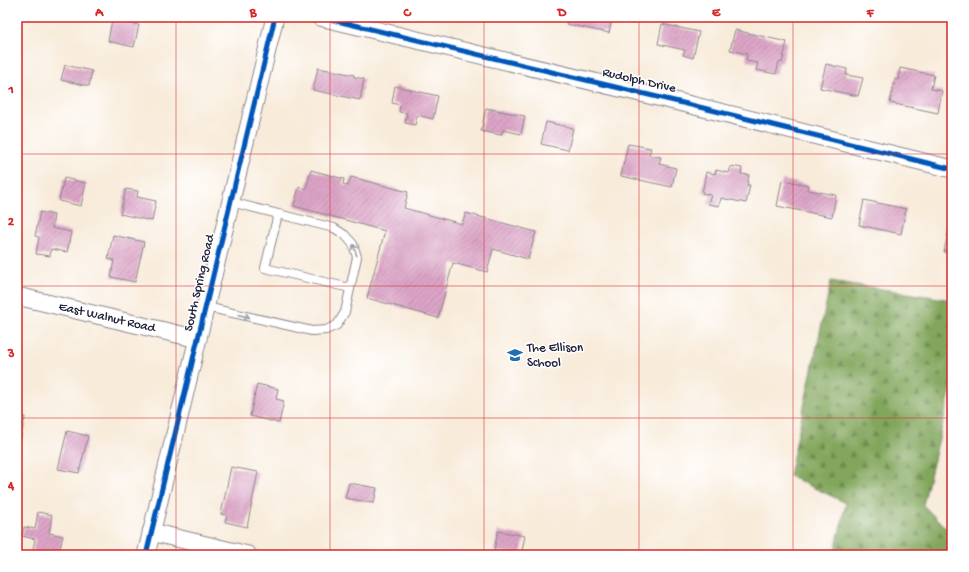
<svg xmlns="http://www.w3.org/2000/svg" width="969" height="572" viewBox="0 0 969 572" font-family="'Gochi Hand',sans-serif">
<style>
.forest{fill:url(#forest-firs);stroke:#52644c}
.building{fill:url(#building-hatch)}
.lines{fill:none;stroke-linecap:round;stroke-linejoin:round}
.service-casing{stroke:#8d868a;stroke-width:10}
.minor-casing{stroke:#8d868a;stroke-width:19}
.service{stroke:#fff;stroke-width:8}
.minor{stroke:#fff;stroke-width:17}
.cycleway-casing{stroke:#fff;stroke-width:8}
.cycleway{stroke:#0057b8;stroke-width:5}
.oneway{stroke:#9c9ca7}
.grid{fill:none;stroke:#d62828;stroke-width:1;stroke-opacity:0.55}
.labels{text-anchor:middle;dominant-baseline:central;stroke-width:3;stroke-linejoin:round;paint-order:stroke}
.street-label{font-size:13px;fill:#22223b;stroke:#fff}
.poi-label{font-size:13px;fill:#22223b;stroke:#fff;text-anchor:start}
.neatline{fill:none;stroke:#d62828;stroke-width:1.5}
.grid-label{font-size:13px;text-anchor:middle;font-weight:bold;fill:#d62828}
</style>
<defs>
<pattern id="forest-firs" width="22" height="20" patternUnits="userSpaceOnUse"><rect width="22" height="20" fill="#82a65c"/><path d="M5 1l3.5 6h-7zM16 11l3.5 6h-7z" fill="#6a874d"/></pattern>
<pattern id="building-hatch" width="6" height="6" patternUnits="userSpaceOnUse"><rect width="6" height="6" fill="#dda5c7"/><path d="M-1 1l2-2M0 6l6-6M5 7l2-2" fill="none" stroke="#b386a3"/></pattern>
</defs>
<rect width="100%" height="100%" fill="#fff"/>
<filter id="ink" filterUnits="userSpaceOnUse"><feTurbulence type="fractalNoise" baseFrequency=".025" numOctaves="2"/><feDisplacementMap in="SourceGraphic" scale="8" xChannelSelector="R" yChannelSelector="G"/><feConvolveMatrix kernelMatrix="1 2 1 2 8 2 1 2 1" color-interpolation-filters="sRGB"/></filter>
<filter id="wash" filterUnits="userSpaceOnUse"><feTurbulence type="fractalNoise" baseFrequency=".012" numOctaves="4" result="noise"/><feDisplacementMap in="SourceGraphic" scale="16" xChannelSelector="R" yChannelSelector="G"/><feGaussianBlur stdDeviation="0.9" result="paint"/><feColorMatrix in="noise" values="0 0 0 0 0 0 0 0 0 0 0 0 0 0 0 0 0 1.4 0 .05"/><feComposite in="paint" operator="in"/></filter>
<g filter="url(#wash)">
<rect width="100%" height="100%" fill="#f8ebda"/>
<polygon class="forest" points="831,281 952,300 952,385 923,505 952,534 952,555 834,555 846,503 789,476"/>
<g id="blocks">
<g class="building">
<polygon points="568,17 612,17 609,33 566,24"/>
<polygon points="112,20 139,25 134,47 108,41"/>
<polygon points="662,24 699,32 693,58 683,55 685,50 658,44"/>
<polygon points="735,30 787,42 782,63 779,62 776,74 756,70 758,63 746,61 747,54 730,50"/>
<polygon points="826,64 847,69 846,75 863,78 858,96 820,88"/>
<polygon points="65,65 92,71 89,86 61,80"/>
<polygon points="318,68 354,75 354,77 364,79 360,100 313,90"/>
<polygon points="900,68 934,75 931,89 942,91 938,113 890,103 895,79 898,80"/>
<polygon points="395,86 438,96 433,119 417,115 415,125 405,123 407,113 399,112 400,105 392,103"/>
<polygon points="486,108 525,116 521,134 503,130 501,135 481,131"/>
<polygon points="546,122 573,128 568,150 541,144"/>
<polygon points="628,144 651,148 649,155 661,157 659,164 676,168 672,187 621,176"/>
<polygon points="731,166 742,168 741,174 749,175 747,185 750,185 746,203 721,198 719,206 708,204 711,195 702,193 706,172 715,174 716,170 729,173"/>
<polygon points="311,170 344,179 343,184 348,186 351,177 408,192 404,208 462,224 466,213 536,232 528,259 493,249 487,272 453,263 438,318 367,298 385,231 294,206 299,187 306,189"/>
<polygon points="64,178 86,183 81,206 59,201"/>
<polygon points="782,180 809,185 808,190 836,195 832,217 777,206"/>
<polygon points="126,189 138,191 137,197 156,201 152,221 120,214"/>
<polygon points="864,200 906,209 901,234 859,225"/>
<polygon points="40,212 54,215 52,228 71,232 67,252 51,249 50,256 36,254 39,237 35,236"/>
<polygon points="951,217 952,217 952,253 944,252"/>
<polygon points="113,235 144,242 135,282 111,277 114,260 108,259"/>
<polygon points="257,384 278,389 276,399 284,401 279,423 250,416"/>
<polygon points="17,415 25,417 20,443 17,442"/>
<polygon points="67,431 88,436 79,473 58,469"/>
<polygon points="231,467 258,472 247,527 225,522 227,515 221,514"/>
<polygon points="349,483 377,488 374,503 345,498"/>
<polygon points="38,512 52,515 49,533 63,536 58,555 32,555 35,539 22,536 24,527 35,529"/>
<polygon points="498,531 525,536 521,555 514,555 494,551"/>
</g>
</g>
</g>
<g filter="url(#ink)">
<use href="#blocks" fill-opacity="0" stroke="#8d868a" stroke-width="1"/>
<g class="lines">
<defs>
<g id="service">
<polyline points="278,214 265,268 350,288"/>
<polyline points="206,307 312,331 326,330 337,325 345,312 357,257 353,244 345,235 334,228 231,202"/>
</g>
<g id="minor">
<polyline points="320,17 687,104 952,169"/>
<polyline points="17,296 198,339"/>
<polyline points="151,532 248,555"/>
<polyline points="146,555 275,17"/>
</g>
</defs>
<use href="#service" class="service-casing"/>
<use href="#minor" class="minor-casing"/>
<use href="#service" class="service"/>
<use href="#minor" class="minor"/>
<defs>
<g id="cycleway">
<polyline points="320,17 687,104 952,169"/>
<polyline points="146,555 275,17"/>
</g>
</defs>
<use href="#cycleway" class="cycleway-casing"/>
<use href="#cycleway" class="cycleway"/>
</g>
<defs><path id="oneway-shaft" d="M-6 0H5M1.5-3L5.5 0L1.5 3" fill="none" stroke-width="1.6" stroke-linecap="round" stroke-linejoin="round"/></defs>
<g class="oneway">
<use href="#oneway-shaft" transform="translate(355 250) rotate(-108)"/>
<use href="#oneway-shaft" transform="translate(244 316) rotate(13)"/>
</g>
</g>
<path class="grid" d="M176,17V555M330,17V555M484,17V555M639,17V555M793,17V555M17,154H952M17,286H952M17,418H952"/>
<defs>
<symbol id="school-bare" viewBox="-9 -9 18 18"><path d="M0-5L7-2L0 1L-7-2ZM-4 1L0 2.5L4 1V4Q0 6-4 4Z" fill="#1f6fb2" stroke="#fff" stroke-width="2.5" paint-order="stroke"/></symbol>
</defs>
<g fill-rule="evenodd">
<use href="#school-bare" x="504" y="344" width="22" height="22"/>
</g>
<g class="labels">
<g class="street-label">
<text transform="translate(639 81) rotate(13)">Rudolph Drive</text>
<text transform="translate(200 283) rotate(-77)">South Spring Road</text>
<text transform="translate(107 318) rotate(13)">East Walnut Road</text>
</g>
<g class="poi-label">
<text x="527" y="348">The Ellison<tspan x="527" dy="15">School</tspan></text>
</g>
</g>
<rect width="969" height="572" fill="none" stroke="#fff" stroke-width="44"/>
<rect x="22" y="22" width="925" height="528" class="neatline"/>
<g class="grid-label">
<text x="99" y="16">A</text>
<text x="253" y="16">B</text>
<text x="407" y="16">C</text>
<text x="562" y="16">D</text>
<text x="716" y="16">E</text>
<text x="870" y="16">F</text>
<text x="11" y="93">1</text>
<text x="11" y="225">2</text>
<text x="11" y="357">3</text>
<text x="11" y="489">4</text>
</g>
</svg>
